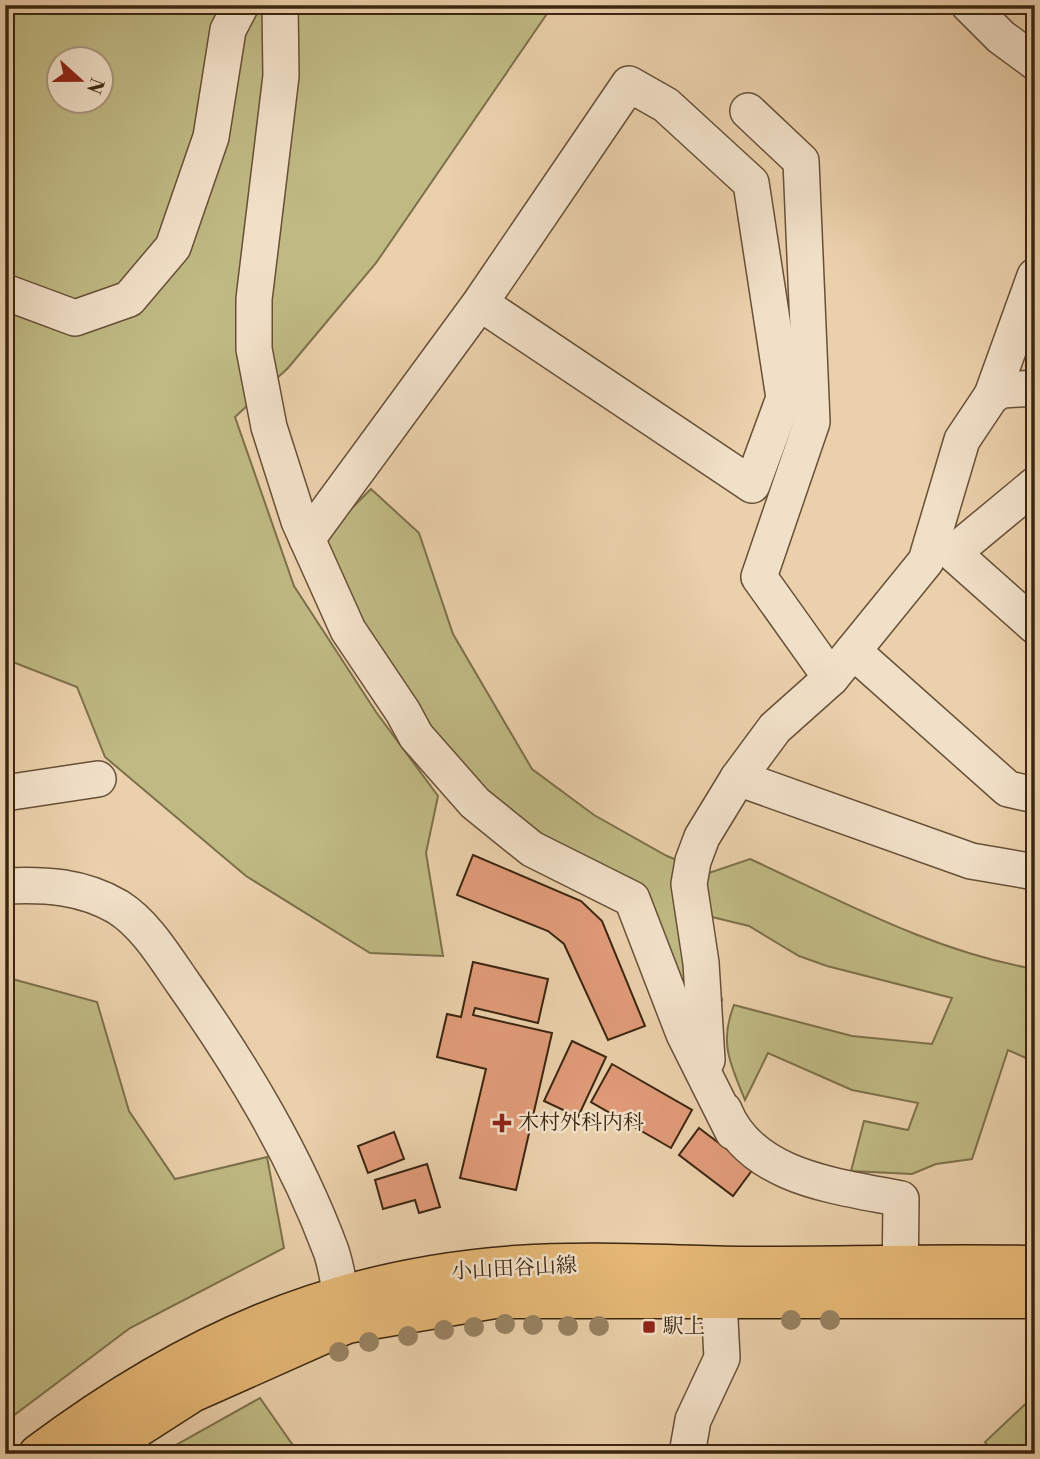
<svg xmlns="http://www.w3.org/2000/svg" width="1040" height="1459" viewBox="0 0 1040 1459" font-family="'Libre Bodoni','Noto Serif JP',serif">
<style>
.green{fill:#bfb983;stroke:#7d704a;stroke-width:2;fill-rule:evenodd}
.building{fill:#e19b79;stroke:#3b2610;stroke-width:2}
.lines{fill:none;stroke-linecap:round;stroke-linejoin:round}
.minor-casing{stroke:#675037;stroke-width:38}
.major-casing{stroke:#3b2610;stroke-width:41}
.minor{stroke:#f1e0c8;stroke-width:35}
.major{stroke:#e5b876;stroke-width:38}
.tree{fill:#988262}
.poi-dot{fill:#8f2418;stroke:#f1e0c8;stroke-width:2.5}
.labels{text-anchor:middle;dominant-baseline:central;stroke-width:5;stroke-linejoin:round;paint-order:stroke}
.poi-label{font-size:21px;fill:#3b2610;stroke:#f1e0c8;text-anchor:start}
.street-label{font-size:21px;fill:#3b2610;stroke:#f1e0c8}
</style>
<rect width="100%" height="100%" fill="#ead0ab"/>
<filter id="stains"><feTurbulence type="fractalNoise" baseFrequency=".00286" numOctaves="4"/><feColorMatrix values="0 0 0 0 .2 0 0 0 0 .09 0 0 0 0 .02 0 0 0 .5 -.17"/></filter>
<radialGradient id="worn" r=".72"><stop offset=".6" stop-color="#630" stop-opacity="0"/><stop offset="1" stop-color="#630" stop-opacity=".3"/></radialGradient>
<g class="green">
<path d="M5,5H553L376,263L288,368L235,417L294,586L376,712L438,796L426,853L443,956L370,953L246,876L105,757L77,687L5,659ZM60,60H102V102H60Z"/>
<path d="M371,489L419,533L453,634L532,769L594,815L667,856L709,873L750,859C842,901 934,952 1035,969V1062L1008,1050L972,1159L936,1164L912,1174L851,1171L864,1121L908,1130L918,1103L852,1090L768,1053L745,1100C730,1063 719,1043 734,1005L852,1036L932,1044L952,998L827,966L799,956L749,926L712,917L707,939L722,1000L702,1041L636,885L480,827L317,543Z"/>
<polygon points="5,977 97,1002 129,1111 175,1179 267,1157 284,1248 130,1328 5,1422"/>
<polygon points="1035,1395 1035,1454 994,1454 985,1442"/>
<polygon points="260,1398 299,1454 160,1454"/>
</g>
<g class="building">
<polygon points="473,855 581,901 602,921 645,1026 608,1040 564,944 548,931 457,895"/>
<polygon points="473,962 548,979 538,1023 475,1008 473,1015 552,1033 516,1190 460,1178 486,1069 437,1057 447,1014 461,1017"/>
<polygon points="572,1041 606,1057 578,1117 544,1101"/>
<polygon points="612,1064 692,1110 671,1148 591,1102"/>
<polygon points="699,1128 753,1169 733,1196 679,1155"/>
<polygon points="394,1132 404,1159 368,1173 358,1146"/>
<polygon points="427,1164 440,1207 419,1213 415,1200 383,1209 375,1180"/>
</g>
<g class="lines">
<defs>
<g id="minor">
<polyline points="280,5 281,76 254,299 254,349 269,427 299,521 348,630 403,712 416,736 475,803 532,849 632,899 684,1034 733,1132"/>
<polyline points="969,5 1001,37 1035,62"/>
<polyline points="748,111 801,161 812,422 759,577 831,678"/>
<polyline points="5,292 75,318 129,299 173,247 211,137 228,30 241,5"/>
<polyline points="992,395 1003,390 1035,388"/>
<polyline points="1035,485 953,553 1035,626"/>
<polyline points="307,539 480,303 629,84 666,105 751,183 784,398 752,485 480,303"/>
<polyline points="853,651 1008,789 1035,795"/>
<polyline points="738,778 971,861 1035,872"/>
<polyline points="5,793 98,779"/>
<path d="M5,886C45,884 82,886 118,907C146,925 164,956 183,983C242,1067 295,1154 331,1251C339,1274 340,1300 347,1323"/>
<polyline points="707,1060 701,963 689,884 693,861 702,837 738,778 775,728 831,678 926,561 962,440 992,395 1035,276"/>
<path d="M724,1110C751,1178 837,1186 901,1199L900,1291"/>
<polyline points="687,1454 693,1420 722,1358 719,1300"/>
</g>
<g id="major">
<path d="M38,1454C186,1343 330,1278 517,1265C592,1260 669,1265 744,1266C841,1266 938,1263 1035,1265"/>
<polyline points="97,1454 192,1393 347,1324 495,1299 1035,1299"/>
</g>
</defs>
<use href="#minor" class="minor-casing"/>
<use href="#major" class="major-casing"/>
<use href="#minor" class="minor"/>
<use href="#major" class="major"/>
</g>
<g class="tree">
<circle cx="791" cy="1320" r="10"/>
<circle cx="830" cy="1320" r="10"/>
<circle cx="505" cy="1324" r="10"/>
<circle cx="533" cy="1325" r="10"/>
<circle cx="568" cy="1326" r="10"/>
<circle cx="599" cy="1326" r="10"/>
<circle cx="474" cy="1327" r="10"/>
<circle cx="444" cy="1330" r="10"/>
<circle cx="408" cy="1336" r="10"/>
<circle cx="369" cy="1342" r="10"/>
<circle cx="339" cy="1352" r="10"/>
</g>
<g class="poi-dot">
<path d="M498.5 1112.5h7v7h7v7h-7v7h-7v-7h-7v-7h7z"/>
<rect x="642" y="1320" width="14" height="14" rx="3.5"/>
</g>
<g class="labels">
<g class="poi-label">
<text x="518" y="1123">木村外科内科</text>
<text x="663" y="1327">駅上</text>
</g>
<g class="street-label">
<text transform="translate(514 1269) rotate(-3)">小山田谷山線</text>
</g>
</g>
<rect width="1040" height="1459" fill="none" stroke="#ead0ab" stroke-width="28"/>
<rect x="7" y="7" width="1026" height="1445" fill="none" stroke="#3b2610" stroke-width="3.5"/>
<rect x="14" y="14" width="1012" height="1431" fill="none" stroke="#3b2610" stroke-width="2"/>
<g transform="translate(80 80) rotate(111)"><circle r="33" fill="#f1e0c8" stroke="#a8967e" stroke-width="2"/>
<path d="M0-5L12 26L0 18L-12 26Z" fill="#8f2418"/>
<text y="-10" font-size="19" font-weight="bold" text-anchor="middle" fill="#3b2610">N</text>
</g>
<rect width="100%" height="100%" filter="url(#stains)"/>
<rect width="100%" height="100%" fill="url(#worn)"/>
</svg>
